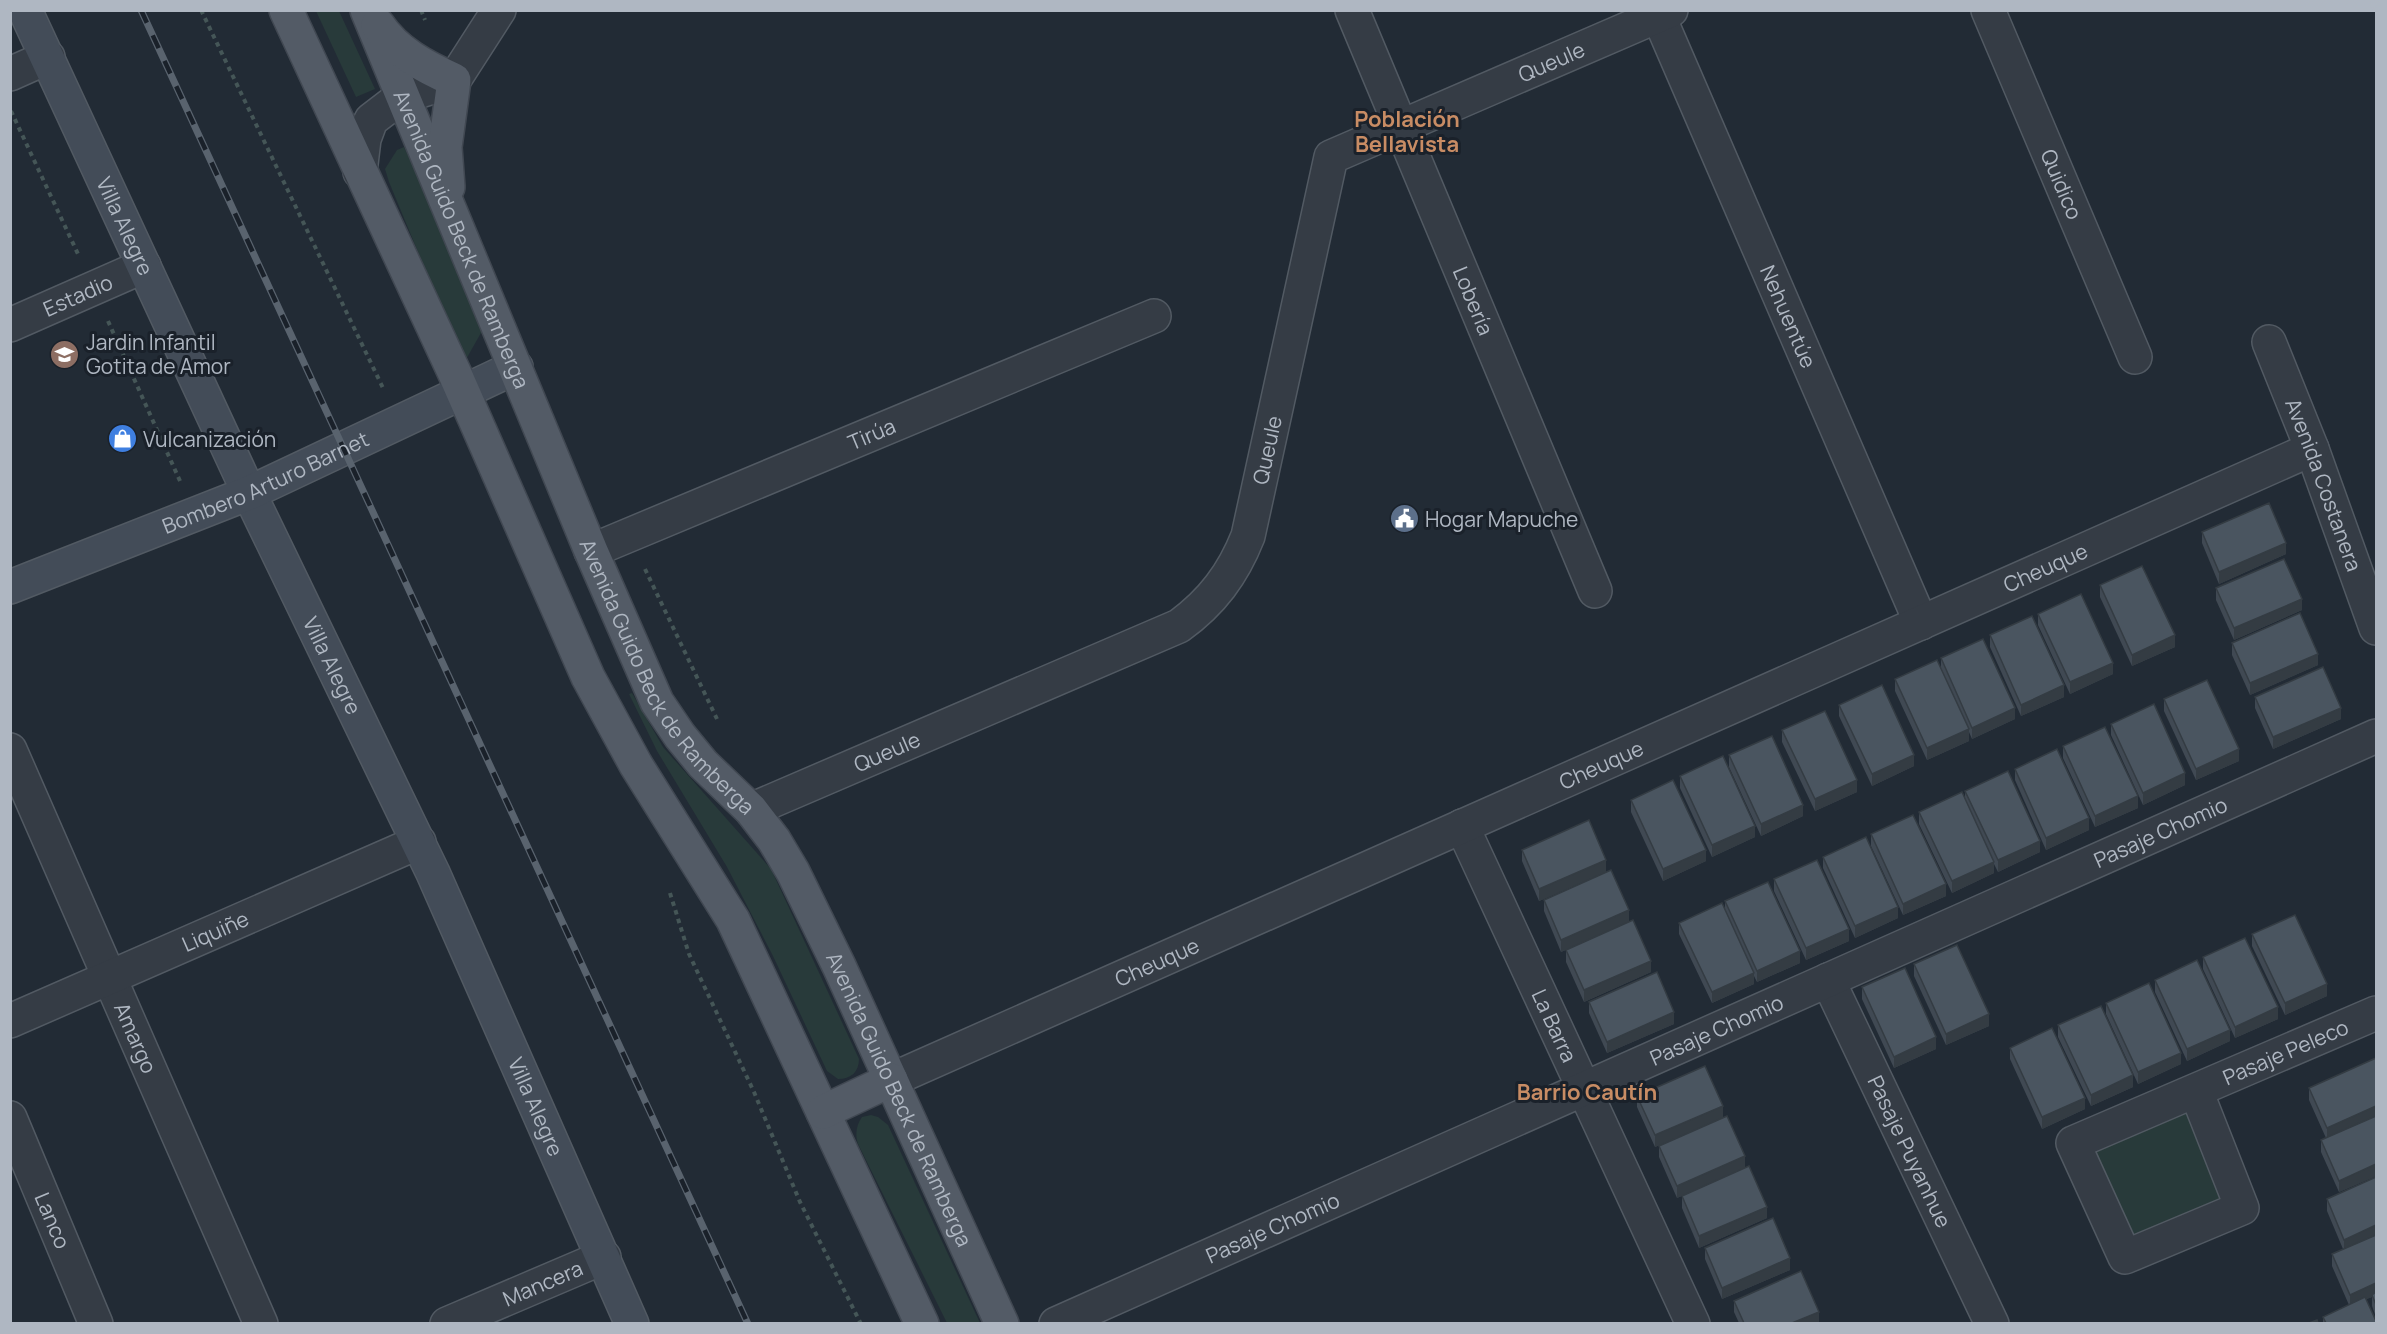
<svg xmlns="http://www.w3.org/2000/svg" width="2387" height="1334" viewBox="0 0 2387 1334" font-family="Manrope,sans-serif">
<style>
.green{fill:#283a3a}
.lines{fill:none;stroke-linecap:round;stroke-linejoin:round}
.minor-casing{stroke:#525a63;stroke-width:36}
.tertiary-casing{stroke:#525a63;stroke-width:36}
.secondary-casing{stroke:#525a63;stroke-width:36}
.primary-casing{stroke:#414852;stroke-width:36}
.path{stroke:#455657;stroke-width:4;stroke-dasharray:4.5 4.5;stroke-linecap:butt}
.minor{stroke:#353c45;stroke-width:33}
.tertiary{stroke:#353c45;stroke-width:33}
.secondary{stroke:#434c58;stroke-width:33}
.primary{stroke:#535b66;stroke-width:33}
.rail-casing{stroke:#59636e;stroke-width:7}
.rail{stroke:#1a212a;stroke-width:4.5;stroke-dasharray:14;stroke-linecap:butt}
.wall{fill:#404953}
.shaded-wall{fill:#343c43}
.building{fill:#4a5560;stroke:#343c43;stroke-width:1.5}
.labels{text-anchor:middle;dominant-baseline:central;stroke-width:6;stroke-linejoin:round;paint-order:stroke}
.street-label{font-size:21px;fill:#afb7c2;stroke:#1a212a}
.poi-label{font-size:21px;fill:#afb7c2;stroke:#1a212a;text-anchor:start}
.neighbourhood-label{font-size:22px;font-weight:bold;fill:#c88c64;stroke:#1a212a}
</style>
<rect width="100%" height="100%" fill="#222b35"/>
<g class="green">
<polygon points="316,11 339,11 375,89 356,97"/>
<polygon points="404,147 481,311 482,331 464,363 389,182 385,169 397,150"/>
<path d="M632,693L663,747L771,869L859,1059C859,1072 851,1079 838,1079L827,1071L773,956L727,867L657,751L629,694Z"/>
<polygon points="2187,1104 2231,1203 2130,1247 2083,1147"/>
<path d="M871,1115L878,1117L888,1125L980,1323H947L858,1144C855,1135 856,1125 862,1117Z"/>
</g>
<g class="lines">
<defs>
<g id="minor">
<path id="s1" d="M1352,10L1595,591"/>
<path id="s2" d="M1656,10L1921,623"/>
<path id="s3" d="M1988,10L2135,357"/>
<polyline points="10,74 48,57"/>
<path id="s4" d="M10,325L144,266"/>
<path id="s5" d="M2269,342L2312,449L2376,628"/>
<path id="s6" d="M591,551L1154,316"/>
<path id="s7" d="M10,750L261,1324"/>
<path id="s8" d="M751,810L1179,626C1212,602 1233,574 1248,536L1331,157L1671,10"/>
<path id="s9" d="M1462,826L1693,1324"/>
<path id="s10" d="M1828,980L1992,1324"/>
<path id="s11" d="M10,1021L419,842"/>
<path id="s12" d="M891,1080L2312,449"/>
<path id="s13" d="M2196,1091L2242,1208L2125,1257L2073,1143L2376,1013"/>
<path id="s14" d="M10,1118L96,1324"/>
<path id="s15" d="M447,1324L604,1257"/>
<path id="s16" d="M1056,1324L2376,736"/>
</g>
<polyline id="tertiary" points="360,172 364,139 371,120 401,97 454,80 499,10"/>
<g id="secondary">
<path id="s17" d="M25,10L249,493L433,873L632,1324"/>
<path id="s18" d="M10,587L249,493L516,367"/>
</g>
<g id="primary">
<polyline points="286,10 455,374 588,677 636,765 733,920 922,1324"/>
<path id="s19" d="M367,10L591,551L657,702L680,736L703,764L751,810L774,840L793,872L839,966L1002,1324"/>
<path d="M378,25C396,52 425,67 454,80L445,147L448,187"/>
<polyline points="823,1112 891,1080"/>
</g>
</defs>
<use href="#minor" class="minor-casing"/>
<use href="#tertiary" class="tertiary-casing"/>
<use href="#secondary" class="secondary-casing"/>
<use href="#primary" class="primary-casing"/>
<g class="path">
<polyline points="201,10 383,388"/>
<polyline points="421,10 425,20"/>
<polyline points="11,111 78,254"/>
<polyline points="108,321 180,481"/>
<polyline points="645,569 717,719"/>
<polyline points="670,893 689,954 754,1092 800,1202 861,1324"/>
</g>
<use href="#minor" class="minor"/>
<use href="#tertiary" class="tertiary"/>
<use href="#secondary" class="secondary"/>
<use href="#primary" class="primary"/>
<defs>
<polyline id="rail" points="141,10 748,1324"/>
</defs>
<use href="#rail" class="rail-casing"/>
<use href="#rail" class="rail"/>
</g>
<g class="wall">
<polygon points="2202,532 2286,554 2219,584 2202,543"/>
<polygon points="2100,585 2175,647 2132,666 2100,597"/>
<polygon points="2216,588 2302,610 2234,640 2216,600"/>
<polygon points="2038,614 2113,674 2070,694 2038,625"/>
<polygon points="1990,635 2064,697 2021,716 1990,647"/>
<polygon points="2232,643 2318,665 2250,695 2232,655"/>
<polygon points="1941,658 2015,719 1972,739 1969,732 1969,741 1927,760 1895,691 1895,679 1941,668"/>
<polygon points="2255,697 2341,719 2273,749 2255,708"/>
<polygon points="2164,699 2239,761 2196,780 2164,711"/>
<polygon points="1839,705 1914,766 1872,786 1839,716"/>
<polygon points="2111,724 2185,785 2143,805 2111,735"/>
<polygon points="1782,730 1857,792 1815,811 1782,742"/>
<polygon points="2063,746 2138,808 2095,827 2063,758"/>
<polygon points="1729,755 1803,816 1761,836 1729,767"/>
<polygon points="2015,769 2089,830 2046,850 2015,780"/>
<polygon points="1680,776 1755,837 1712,857 1680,788"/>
<polygon points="1965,791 2040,852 1998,872 1994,864 1994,873 1952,893 1919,824 1919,812 1965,799"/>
<polygon points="1631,800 1706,861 1663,881 1631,812"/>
<polygon points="1871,834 1946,896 1903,915 1871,846"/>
<polygon points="1522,850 1606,872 1539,901 1522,861"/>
<polygon points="1823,857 1898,918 1855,938 1823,868"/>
<polygon points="1774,879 1849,941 1806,960 1774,891"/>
<polygon points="1544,900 1629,922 1561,952 1544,911"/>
<polygon points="1725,901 1800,963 1757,982 1754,976 1754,984 1712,1003 1679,934 1679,923 1725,910"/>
<polygon points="2252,934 2327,996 2285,1015 2252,946"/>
<polygon points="1566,950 1651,972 1584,1002 1566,962"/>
<polygon points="2203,957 2278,1019 2235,1038 2203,969"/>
<polygon points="1914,964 1989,1026 1946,1045 1914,976"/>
<polygon points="2155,980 2230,1041 2187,1061 2155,992"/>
<polygon points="1862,987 1936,1049 1894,1068 1862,999"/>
<polygon points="1589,1002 1674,1024 1607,1053 1589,1013"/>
<polygon points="2106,1003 2181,1064 2138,1084 2106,1014"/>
<polygon points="2058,1025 2133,1087 2091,1106 2058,1037"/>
<polygon points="2010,1048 2085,1109 2042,1129 2010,1059"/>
<polygon points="2376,1058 2376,1176 2339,1192 2321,1152 2321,1140 2326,1138 2309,1100 2309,1088"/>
<polygon points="1637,1096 1723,1118 1745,1168 1677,1198 1659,1157 1659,1146 1693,1131 1655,1147 1637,1107"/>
<polygon points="2376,1177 2376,1317 2372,1306 2372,1297 2366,1299 2376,1323 2323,1323 2323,1317 2349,1305 2332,1266 2332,1254 2343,1249 2327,1211 2327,1199"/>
<polygon points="1682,1196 1767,1218 1699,1248 1682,1208"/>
<polygon points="1705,1248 1790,1270 1722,1299 1705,1259"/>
<polygon points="1734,1301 1818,1323 1739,1323 1734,1312"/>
</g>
<g class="shaded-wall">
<polygon points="2286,543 2286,554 2219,584 2219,572"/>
<polygon points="2302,599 2302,610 2234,640 2234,628"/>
<polygon points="2175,635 2175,647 2132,666 2132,655"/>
<polygon points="2318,654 2318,665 2250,695 2250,683"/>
<polygon points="2113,663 2113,674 2070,694 2070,682"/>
<polygon points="2064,685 2064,697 2021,716 2021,705"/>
<polygon points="2015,708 2015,719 1972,739 1972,728"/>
<polygon points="2341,708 2341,719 2273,749 2273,737"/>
<polygon points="1969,729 1969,741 1927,760 1927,748"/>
<polygon points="2239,749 2239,761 2196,780 2196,769"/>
<polygon points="1914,755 1914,766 1872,786 1872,774"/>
<polygon points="2185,773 2185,785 2143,805 2143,793"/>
<polygon points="1857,780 1857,792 1815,811 1815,799"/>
<polygon points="2138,796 2138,808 2095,827 2095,816"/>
<polygon points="1803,805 1803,816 1761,836 1761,824"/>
<polygon points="2089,818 2089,830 2046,850 2046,838"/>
<polygon points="1755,826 1755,837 1712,857 1712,845"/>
<polygon points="2040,841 2040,852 1998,872 1998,860"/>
<polygon points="1706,850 1706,861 1663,881 1663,869"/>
<polygon points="1606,860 1606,872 1539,901 1539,889"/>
<polygon points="1994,862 1994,873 1952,893 1952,881"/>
<polygon points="1946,884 1946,896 1903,915 1903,904"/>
<polygon points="1898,907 1898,918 1855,938 1855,926"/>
<polygon points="1629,910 1629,922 1561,952 1561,940"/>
<polygon points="1849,929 1849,941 1806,960 1806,948"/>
<polygon points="1800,951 1800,963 1757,982 1757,971"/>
<polygon points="1651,961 1651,972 1584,1002 1584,990"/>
<polygon points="1754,973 1754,984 1712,1003 1712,992"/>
<polygon points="2327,984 2327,996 2285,1015 2285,1003"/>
<polygon points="2278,1007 2278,1019 2235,1038 2235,1027"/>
<polygon points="1674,1012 1674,1024 1607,1053 1607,1042"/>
<polygon points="1989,1014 1989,1026 1946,1045 1946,1034"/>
<polygon points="2230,1030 2230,1041 2187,1061 2187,1049"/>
<polygon points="1936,1037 1936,1049 1894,1068 1894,1057"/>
<polygon points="2181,1053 2181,1064 2138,1084 2138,1072"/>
<polygon points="2133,1075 2133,1087 2091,1106 2091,1095"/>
<polygon points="2085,1098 2085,1109 2042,1129 2042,1117"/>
<polygon points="1723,1106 1723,1118 1655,1147 1655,1135"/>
<polygon points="2376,1106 2376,1118 2327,1139 2327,1128"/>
<polygon points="1745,1156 1745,1168 1677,1198 1677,1186"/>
<polygon points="2376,1164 2376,1176 2339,1192 2339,1181"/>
<polygon points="1767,1207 1767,1218 1699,1248 1699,1236"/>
<polygon points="2376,1225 2376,1237 2344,1251 2344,1240"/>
<polygon points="1790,1258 1790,1270 1722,1299 1722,1288"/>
<polygon points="2376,1283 2376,1295 2372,1295 2372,1297 2350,1306 2350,1295"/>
<polygon points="1819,1312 1819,1323 1792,1323"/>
</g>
<g class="building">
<polygon points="2269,503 2286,543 2219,572 2202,532"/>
<polygon points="2284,559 2302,599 2234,628 2216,588"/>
<polygon points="2142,566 2175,635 2132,655 2100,585"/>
<polygon points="2081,594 2113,663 2070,682 2038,614"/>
<polygon points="2300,613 2318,654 2250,683 2232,643"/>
<polygon points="2032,616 2064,685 2021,705 1990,635"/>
<polygon points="1983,639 2015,708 1972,728 1941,658"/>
<polygon points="1937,660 1969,729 1927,748 1895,679"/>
<polygon points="2323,667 2341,708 2273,737 2255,697"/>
<polygon points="2207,680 2239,749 2196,769 2164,699"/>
<polygon points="1882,685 1914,755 1872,774 1839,705"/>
<polygon points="2154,704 2185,773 2143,793 2111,724"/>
<polygon points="1825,711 1857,780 1815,799 1782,730"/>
<polygon points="2105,727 2138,796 2095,816 2063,746"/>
<polygon points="1772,736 1803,805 1761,824 1729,755"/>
<polygon points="2057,749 2089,818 2046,838 2015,769"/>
<polygon points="1723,756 1755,826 1712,845 1680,776"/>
<polygon points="2008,771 2040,841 1998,860 1965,791"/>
<polygon points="1673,780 1706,850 1663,869 1631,800"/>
<polygon points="1962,792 1994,862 1952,881 1919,812"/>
<polygon points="1913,815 1946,884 1903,904 1871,834"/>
<polygon points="1589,820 1606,860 1539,889 1522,850"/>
<polygon points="1866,837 1898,907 1855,926 1823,857"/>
<polygon points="1817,860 1849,929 1806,948 1774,879"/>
<polygon points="1611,870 1629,910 1561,940 1544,900"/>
<polygon points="1768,882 1800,951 1757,971 1725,901"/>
<polygon points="1722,903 1754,973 1712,992 1679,923"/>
<polygon points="2295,915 2327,984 2285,1003 2252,934"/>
<polygon points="1633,920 1651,961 1584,990 1566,950"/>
<polygon points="2245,938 2278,1007 2235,1027 2203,957"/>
<polygon points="1957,945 1989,1014 1946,1034 1914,964"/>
<polygon points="2197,960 2230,1030 2187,1049 2155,980"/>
<polygon points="1905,968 1936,1037 1894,1057 1862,987"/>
<polygon points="1657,972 1674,1012 1607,1042 1589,1002"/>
<polygon points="2149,983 2181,1053 2138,1072 2106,1003"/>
<polygon points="2101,1006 2133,1075 2091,1095 2058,1025"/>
<polygon points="2052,1028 2085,1098 2042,1117 2010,1048"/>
<polygon points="2376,1058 2376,1106 2327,1128 2309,1088"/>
<polygon points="1705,1066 1723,1106 1655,1135 1637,1096"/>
<polygon points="1727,1116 1745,1156 1677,1186 1659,1146"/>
<polygon points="2376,1116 2376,1164 2339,1181 2321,1140"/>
<polygon points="1749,1166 1767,1207 1699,1236 1682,1196"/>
<polygon points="2376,1177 2376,1225 2344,1240 2327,1199"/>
<polygon points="1773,1218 1790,1258 1722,1288 1705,1248"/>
<polygon points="2376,1235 2376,1283 2350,1295 2332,1254"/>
<polygon points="1801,1271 1819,1312 1792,1323 1744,1323 1734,1301"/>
<polygon points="2376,1292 2376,1305 2372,1295"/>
<polygon points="2365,1297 2376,1321 2376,1323 2326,1323 2323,1317"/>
<polygon points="2317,1320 2318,1323 2309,1323"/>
</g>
<defs>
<symbol id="school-disc" viewBox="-11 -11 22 22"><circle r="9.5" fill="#8d6e63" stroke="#1a212a"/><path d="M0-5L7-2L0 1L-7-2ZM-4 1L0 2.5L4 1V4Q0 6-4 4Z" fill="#fff"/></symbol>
<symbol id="shop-disc" viewBox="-11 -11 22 22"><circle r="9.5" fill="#3f7fe0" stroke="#1a212a"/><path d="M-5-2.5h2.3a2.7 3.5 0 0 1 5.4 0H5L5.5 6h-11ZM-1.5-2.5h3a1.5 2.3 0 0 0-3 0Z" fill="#fff"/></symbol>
<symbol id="civic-disc" viewBox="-11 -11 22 22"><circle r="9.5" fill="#5c6f8a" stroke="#1a212a"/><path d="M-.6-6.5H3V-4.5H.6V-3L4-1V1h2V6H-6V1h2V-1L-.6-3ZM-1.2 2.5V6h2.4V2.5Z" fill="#fff"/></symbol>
</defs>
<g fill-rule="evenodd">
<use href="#school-disc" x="48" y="338" width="33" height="33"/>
<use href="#shop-disc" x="106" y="422" width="33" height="33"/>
<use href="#civic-disc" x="1388" y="502" width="33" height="33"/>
</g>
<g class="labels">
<g class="street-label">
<text stroke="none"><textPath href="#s8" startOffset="1209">Queule</textPath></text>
<text stroke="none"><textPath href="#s3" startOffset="189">Quidico</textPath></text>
<text stroke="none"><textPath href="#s17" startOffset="238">Villa Alegre</textPath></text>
<text stroke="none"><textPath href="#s19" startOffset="248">Avenida Guido Beck de Ramberga</textPath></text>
<text stroke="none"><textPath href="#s4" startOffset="74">Estadio</textPath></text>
<text stroke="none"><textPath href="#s1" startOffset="315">Lobería</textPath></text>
<text stroke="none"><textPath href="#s2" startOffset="334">Nehuentúe</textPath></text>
<text stroke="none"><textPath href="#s6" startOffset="304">Tirúa</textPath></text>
<text stroke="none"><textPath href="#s8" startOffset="669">Queule</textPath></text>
<text stroke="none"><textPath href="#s18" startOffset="276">Bombero Arturo Barnet</textPath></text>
<text stroke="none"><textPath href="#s5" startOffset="153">Avenida Costanera</textPath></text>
<text stroke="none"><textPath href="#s12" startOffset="1263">Cheuque</textPath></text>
<text stroke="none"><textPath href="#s17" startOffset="724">Villa Alegre</textPath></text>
<text stroke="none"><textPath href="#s19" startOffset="734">Avenida Guido Beck de Ramberga</textPath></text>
<text stroke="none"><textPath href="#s8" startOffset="148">Queule</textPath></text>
<text stroke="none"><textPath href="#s12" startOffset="777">Cheuque</textPath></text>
<text stroke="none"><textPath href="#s16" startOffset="1209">Pasaje Chomio</textPath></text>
<text stroke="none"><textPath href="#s11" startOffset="224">Liquiñe</textPath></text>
<text stroke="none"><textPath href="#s12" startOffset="291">Cheuque</textPath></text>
<text stroke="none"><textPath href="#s9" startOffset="220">La Barra</textPath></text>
<text stroke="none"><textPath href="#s16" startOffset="723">Pasaje Chomio</textPath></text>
<text stroke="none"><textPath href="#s7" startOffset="314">Amargo</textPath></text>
<text stroke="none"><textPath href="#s13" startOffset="609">Pasaje Peleco</textPath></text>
<text stroke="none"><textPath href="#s19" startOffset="1220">Avenida Guido Beck de Ramberga</textPath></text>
<text stroke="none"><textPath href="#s17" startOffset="1210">Villa Alegre</textPath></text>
<text stroke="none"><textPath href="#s10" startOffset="190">Pasaje Puyanhue</textPath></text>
<text stroke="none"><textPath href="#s14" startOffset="111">Lanco</textPath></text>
<text stroke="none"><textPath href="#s16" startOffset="237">Pasaje Chomio</textPath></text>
<text stroke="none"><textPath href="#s15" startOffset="104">Mancera</textPath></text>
</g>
<g class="poi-label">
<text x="86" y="342">Jardin Infantil<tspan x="86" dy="24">Gotita de Amor</tspan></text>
<text x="143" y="439">Vulcanización</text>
<text x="1425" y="519">Hogar Mapuche</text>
</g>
<g class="neighbourhood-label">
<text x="1407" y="119">Población<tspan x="1407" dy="25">Bellavista</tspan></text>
<text x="1587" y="1092">Barrio Cautín</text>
</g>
</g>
<rect width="2387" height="1334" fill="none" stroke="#afb7c2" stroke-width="24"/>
</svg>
